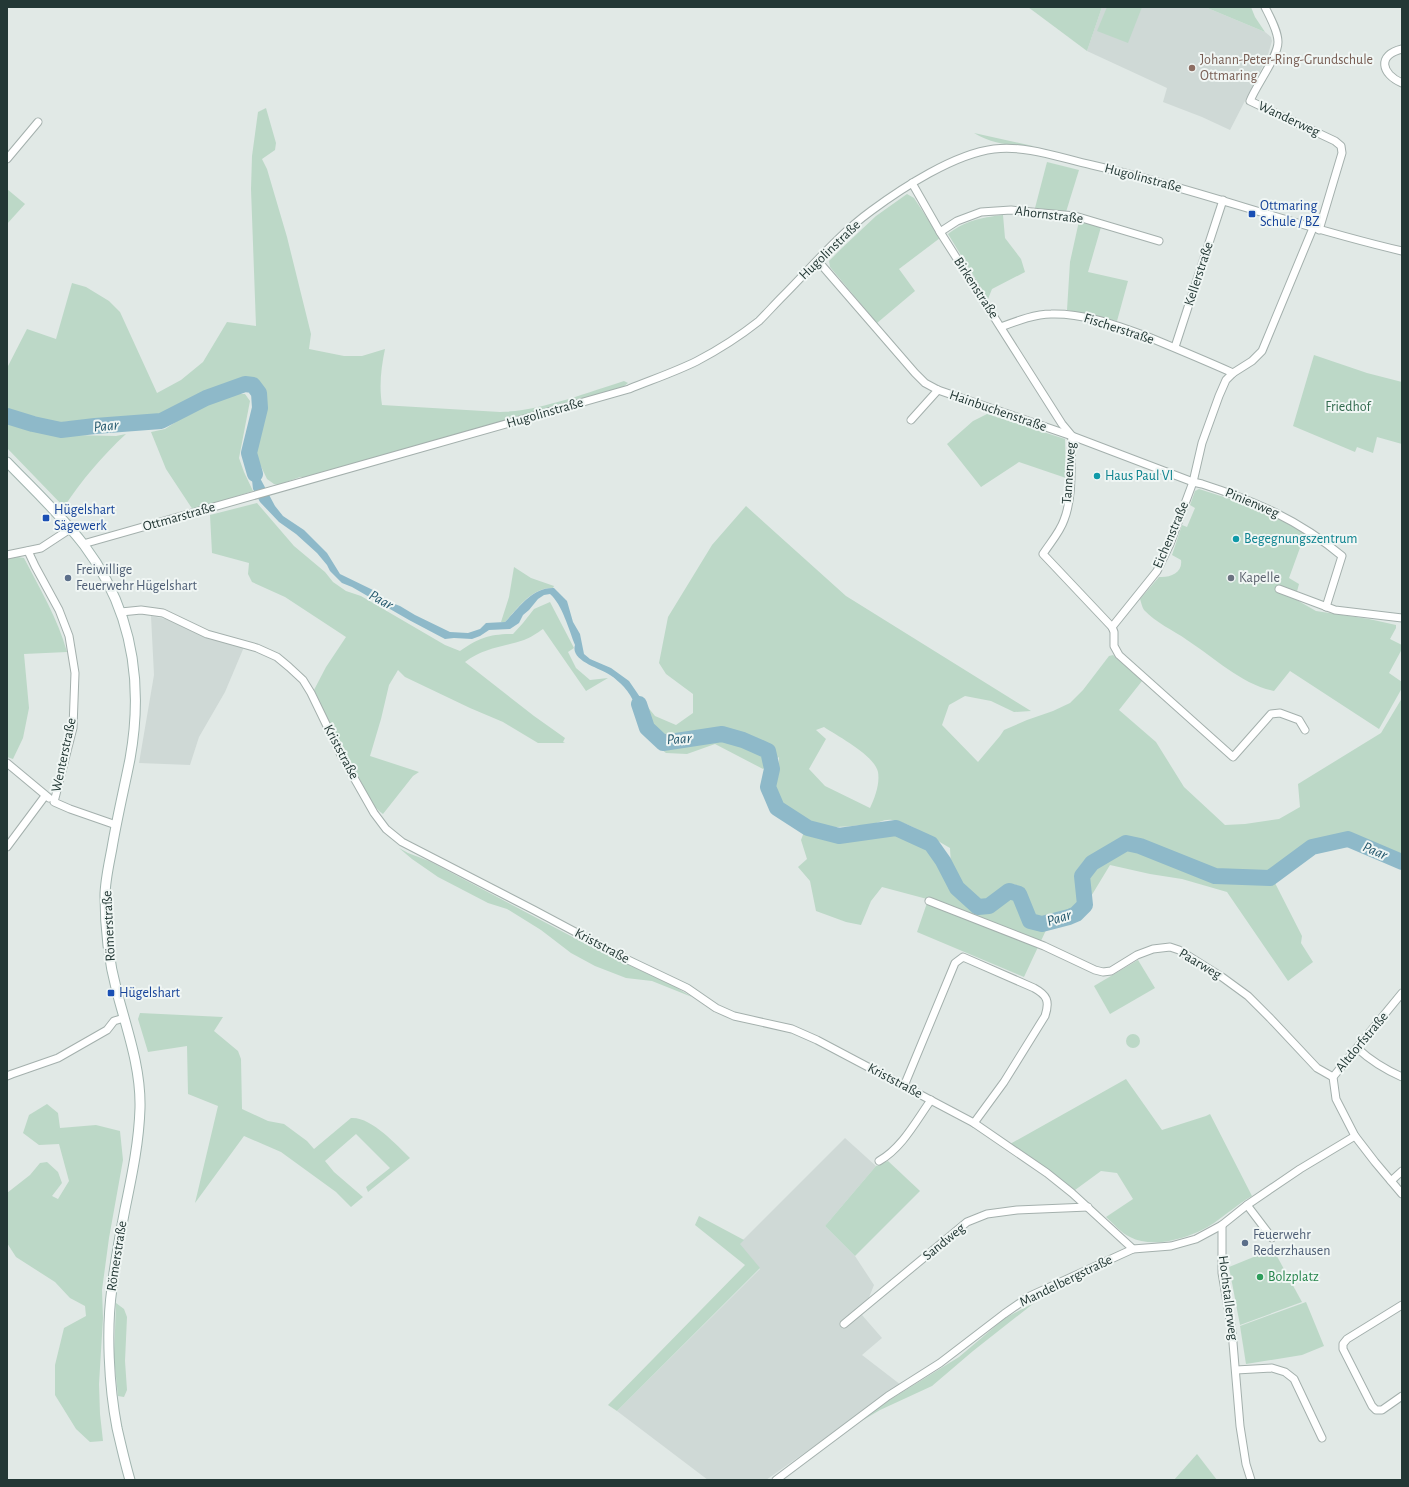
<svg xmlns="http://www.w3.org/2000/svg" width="1409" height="1487" viewBox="0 0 1409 1487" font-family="'Alegreya Sans',sans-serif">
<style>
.built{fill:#cfd9d6}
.green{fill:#bcd8c7;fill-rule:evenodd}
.water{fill:#8eb9c9}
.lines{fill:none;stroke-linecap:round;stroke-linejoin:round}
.river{stroke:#8eb9c9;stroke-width:16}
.minor-casing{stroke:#a4b0ad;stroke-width:9}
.secondary-casing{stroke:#a1b4af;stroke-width:11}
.minor{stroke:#fff;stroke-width:7}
.secondary{stroke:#fff;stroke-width:9}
.education-dot{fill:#8d6e63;stroke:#f0f6f4;stroke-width:1.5}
.transit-dot{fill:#1a4fb4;stroke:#f0f6f4;stroke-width:1.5}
.culture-dot{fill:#0f9aa8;stroke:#f0f6f4;stroke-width:1.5}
.service-dot{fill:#5c6f8a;stroke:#f0f6f4;stroke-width:1.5}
.worship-dot{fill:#6b7280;stroke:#f0f6f4;stroke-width:1.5}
.leisure-dot{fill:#2e9e5b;stroke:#f0f6f4;stroke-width:1.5}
.labels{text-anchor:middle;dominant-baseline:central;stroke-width:4;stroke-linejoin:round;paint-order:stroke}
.education-label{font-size:14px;fill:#785e54;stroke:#f0f6f4;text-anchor:start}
.street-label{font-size:14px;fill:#233835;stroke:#f0f6f4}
.transit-label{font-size:14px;fill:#164399;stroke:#f0f6f4;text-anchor:start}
.park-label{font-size:14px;fill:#326a4e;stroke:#f0f6f4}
.culture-label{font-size:14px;fill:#0d838f;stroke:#f0f6f4;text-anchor:start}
.service-label{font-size:14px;fill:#4e5e75;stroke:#f0f6f4;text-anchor:start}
.worship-label{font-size:14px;fill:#5b616d;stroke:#f0f6f4;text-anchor:start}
.leisure-label{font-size:14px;fill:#27864d;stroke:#f0f6f4;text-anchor:start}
.water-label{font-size:15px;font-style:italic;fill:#24586d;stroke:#f0f6f4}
</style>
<rect width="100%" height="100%" fill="#e1e9e6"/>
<g class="built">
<polygon points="1102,7 1205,7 1265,32 1271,37 1272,41 1267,58 1230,130 1202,117 1163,102 1167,88 1087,51"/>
<polygon points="151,616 166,619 200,634 244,647 225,692 199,737 190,765 139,763 154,675"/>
<polygon points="845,1138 876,1166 825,1226 855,1256 874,1285 862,1315 882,1338 862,1355 901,1385 766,1480 708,1480 617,1411 760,1269 739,1244"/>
</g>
<g class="green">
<polygon points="1028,7 1102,7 1087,51"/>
<polygon points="1107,7 1142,7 1128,43 1097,31"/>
<polygon points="1205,7 1251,7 1255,17 1265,32"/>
<path d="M266,108L276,143L275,150L262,159L267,169L287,237L311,334L309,349L344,356H362L385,349C381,368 379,386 382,405L500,412C540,411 586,393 624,381L628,383L623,387L597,396L305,477H300L278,485L274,484L267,479L257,458L255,438L258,424L264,412L265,389L252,382H241L199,397L165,414L63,422L71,435L116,436L126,434C102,456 82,480 64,507L7,448V368L27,329L56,339L72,283L86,287L109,301L120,312L157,393L181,380L203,362L227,322L256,326L251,189L252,156L258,112Z"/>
<path d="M974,133L1033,146C1009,145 995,145 974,133Z"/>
<polygon points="1047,162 1079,170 1066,212 1035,208"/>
<polygon points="7,189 25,204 7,224"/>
<polygon points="907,194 914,198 940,238 899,269 915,291 877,323 830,267 829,261 842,248 876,216"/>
<path d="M1003,215L1005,238L1021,259L1025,272L992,289L988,299L948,234C967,220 979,218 1003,215Z"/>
<polygon points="1079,221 1101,227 1088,272 1128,281 1117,321 1067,310 1070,262"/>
<polygon points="1314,355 1367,373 1402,382 1402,444 1377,437 1373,453 1357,447 1355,452 1293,426"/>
<polygon points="234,394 245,394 250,401 239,458 244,472 253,491 193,510 166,469 151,432 165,429 197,408"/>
<polygon points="987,414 1065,439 1066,478 1019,462 981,487 947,444 973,421"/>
<path d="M1199,489L1252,506L1287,523L1305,534L1289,578L1299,584L1295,599L1316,611L1369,619L1396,625V628L1390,639L1402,645V649L1389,673L1402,682V688L1379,729L1290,671L1274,691C1241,684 1215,658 1187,640C1173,630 1156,623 1144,610C1142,607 1141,602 1140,599L1159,577C1170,578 1183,573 1181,560L1172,555L1182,525L1187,527L1195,508L1190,505L1195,491Z"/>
<path d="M257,503L294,546L325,572L333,582L346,591L361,596L445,645L460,651C479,638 489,634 513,634L523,623L534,609L550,602L574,648L568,652L576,668L590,680L608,678L586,691L543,629C537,633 530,638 524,640C503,647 483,648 465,662L534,716L565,738L563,742L565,743H538L503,722L470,708L405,677L398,670L389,685L381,719L370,756L419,772L413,776L383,814C371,806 366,790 359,778C343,749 328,720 314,690L326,667L346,637L285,597L252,582L248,574L249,563L212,553L210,515Z"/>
<path d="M746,506L846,596L1031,711L1014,712L991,701L965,696L949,705L942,725L978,762L1000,736L1004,730L1027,720L1053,711L1070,703L1083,690L1109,656L1113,655L1142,681L1119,710L1156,742L1184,787L1225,825L1245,824L1279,819L1300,807L1298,784L1381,733L1402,698V856L1365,842L1344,836L1312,843L1270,873L1265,879L1274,881L1302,936L1301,943L1313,962L1288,981L1227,892L1182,879L1150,874L1110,865L1090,898C1082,880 1085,878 1096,863L1089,858L1083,862L1077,870L1078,898L1076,907L1060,915L1035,919L1030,912L1023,889L1014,884H1007L998,890L988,900L979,902C958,882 951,878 950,848C932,838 911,823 892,820C884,819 878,823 871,825C865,826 858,825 852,826C826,828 811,830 789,812C781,806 775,800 773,790C772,779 779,768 779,757L763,769L715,744L687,754L666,753L646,737L642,724H650L642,700L655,716L676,725L693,713V694L666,674L659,663L668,617L712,545ZM824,727C839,737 874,755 878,772C880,784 875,797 870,808L825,786L809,769L826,739L816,730Z"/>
<path d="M18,557L24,558C40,589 58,619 67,652L24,654L29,708L23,738L13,759L7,757V558Z"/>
<path d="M514,567L531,578L554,586L553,588C532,587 518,608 505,622H501L509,597Z"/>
<path d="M804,832L837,839L893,832L927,849L939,861L942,873L946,882L975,908L987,909L1010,895L1019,900C1025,923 1023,924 1048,926L1040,943L927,899L882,887L871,901L861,925L846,922L816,911L810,881L798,867L807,859L801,840Z"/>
<polygon points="399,848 408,853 429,861 601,952 674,986 692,997 652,981 626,978 595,966 571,953 541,930 507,909 488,903 438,877 412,859"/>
<polygon points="927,903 1038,947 1024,977 917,932"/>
<polygon points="1138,960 1155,988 1110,1014 1094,986"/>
<path d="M140,1013L223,1017L214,1031L238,1051L241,1059L242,1109L268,1121L284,1124L307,1141L314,1149L351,1118C370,1116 397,1145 410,1158L368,1192L366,1187L390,1168L356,1134L325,1161L334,1172L363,1197L351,1207L336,1192L281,1152L244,1136L195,1203L218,1106L188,1094L187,1046L148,1052L138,1019Z"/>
<circle cx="1133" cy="1041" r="7"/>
<path d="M1126,1079L1162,1130L1206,1116L1210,1114L1252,1196C1238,1204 1227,1214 1214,1223C1193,1237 1154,1250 1130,1237C1121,1233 1114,1224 1106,1217L1133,1199L1117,1173L1101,1171L1075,1190L1010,1144Z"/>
<polygon points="47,1104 58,1113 60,1128 96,1125 120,1131 123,1160 109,1238 102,1290 103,1318 99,1384 100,1414 103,1441 90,1442 76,1429 55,1395 55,1365 64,1328 86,1316 85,1306 70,1298 55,1282 16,1257 7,1243 7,1193 30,1175 40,1163 47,1162 58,1172 62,1183 52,1196 58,1199 69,1181 59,1144 39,1145 23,1133 29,1115"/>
<polygon points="888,1161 920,1191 855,1256 825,1226 876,1166"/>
<polygon points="699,1216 744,1240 740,1244 760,1268 617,1411 608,1405 745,1265 695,1225"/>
<polygon points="1273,1249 1302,1302 1240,1325 1229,1267"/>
<polygon points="1306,1302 1324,1346 1302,1355 1246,1364 1240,1326"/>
<polygon points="116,1303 124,1309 127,1317 125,1361 127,1390 124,1397 118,1396 114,1357"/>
<polygon points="1034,1303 973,1351 932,1386 880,1410 853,1426 888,1401 959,1357 1005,1318"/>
<polygon points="1197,1454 1217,1480 1174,1480"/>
</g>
<path class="water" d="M249,453L251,455L260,478L275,506L283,516L304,530L327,553L340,574L375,591L392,603L400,606L415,615L450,632L468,633L480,629L486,623L505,622C519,608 532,587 554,588L567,601L573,622L580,634L584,654L590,659L611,668L629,681L642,700L650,724H642C637,711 634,698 624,687C620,683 615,678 610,675C600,668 570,661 575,645C569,630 562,604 550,594L544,595L538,599L529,610L523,615L519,623L510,629L489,630L480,636L472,639L454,638L445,639L409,620L352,587L342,583L330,571L327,565L317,553L296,534L279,522L260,502L253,489Z"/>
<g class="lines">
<g class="river">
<polyline points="7,416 33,424 61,430 95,426 161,421 206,398 245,384 253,385 259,393 260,408 249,453 255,474"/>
<polyline points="639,704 647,728 663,743 722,734 743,740 768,751 772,769 768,787 777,808 808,828 839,836 896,828 931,844 943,861 957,888 978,907 989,906 1009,891 1019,894 1030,921 1042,924 1069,917 1076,914 1085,905 1082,876 1092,863 1126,843 1140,846 1215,876 1270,878 1312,847 1348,839 1402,862"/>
</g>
<defs>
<g id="minor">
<path d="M1265,7C1270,17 1278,31 1278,42C1278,57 1256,85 1250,101L1335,141L1341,146L1342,153L1319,230"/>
<path d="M1402,49C1377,55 1381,74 1402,83"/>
<polyline points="7,159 38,122"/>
<path d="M912,183L940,232L1062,424L1072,436C1070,462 1074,495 1064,520C1060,532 1050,543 1043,554L1112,627"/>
<polyline points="940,232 957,221 981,212 1011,210 1075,216 1159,241"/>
<path d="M818,261L915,373L925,383L938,390L1072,436L1193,482L1202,484C1255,501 1299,520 1342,556L1326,607"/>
<path d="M1001,327C1017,321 1035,314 1051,314C1084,313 1115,325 1146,336C1175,348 1204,360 1233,373"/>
<polyline points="1175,347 1223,200"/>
<polyline points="911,420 938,390"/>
<path d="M83,544L629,389C651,380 675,372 697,361C718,350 740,336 759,321C767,313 775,304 783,296C811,268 838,235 871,211C902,188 954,154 994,149C1027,145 1060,158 1092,165C1197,189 1297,227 1402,251"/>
<polyline points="28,551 35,566 59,610 69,636 75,673 73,728 54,802 70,809 116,825"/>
<polyline points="7,555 41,548 70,529"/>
<polyline points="1279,589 1335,610 1402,618"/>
<polyline points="121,612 141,610 163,613 207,634 257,648 277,657 289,667 303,680 311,693 341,755 374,813 386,829 402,842 534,910 626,959 687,988 716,1008 734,1016 792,1029 817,1040 974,1123 1047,1173 1072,1193 1133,1249"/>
<polyline points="1305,730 1299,720 1280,713 1271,714 1233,757 1119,655 1114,646 1114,632 1112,627 1157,571 1170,544 1193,482 1202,443 1219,396 1226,380 1233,373 1252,361 1262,351 1313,228"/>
<polyline points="7,763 49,798"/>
<polyline points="7,847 45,796"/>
<polyline points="929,901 1044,946 1095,970 1103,972 1111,971 1137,955 1153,949 1170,947 1179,950 1222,977 1248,996 1270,1018 1317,1068 1333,1077"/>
<polyline points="1402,993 1333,1077 1336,1099 1355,1136 1375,1162 1402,1194"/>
<path d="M1357,1048C1371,1061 1384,1069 1402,1077"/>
<polyline points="7,1076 12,1074 58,1058 107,1030 114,1021 124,1018"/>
<path d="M904,1086L955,963L963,957L1034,988C1047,995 1050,1001 1045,1016L1004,1082L974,1123"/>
<path d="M879,1161C902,1148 916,1121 931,1100"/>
<polyline points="1391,1181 1402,1171"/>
<polyline points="1247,1205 1272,1238"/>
<polyline points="1222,1225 1222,1273 1232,1331 1240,1426 1246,1464 1251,1480"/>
<polyline points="1402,1305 1347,1339 1343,1344 1343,1349 1372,1406 1376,1410 1382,1410 1402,1396"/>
<polyline points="844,1324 967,1222 987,1214 1017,1210 1088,1207"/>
<polyline points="1236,1370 1272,1368 1285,1372 1294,1379 1322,1438"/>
<polyline points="776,1480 888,1396 940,1363 1004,1314 1030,1296 1133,1249 1171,1246 1196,1239 1222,1225 1247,1205 1300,1169 1355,1136"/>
</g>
<path id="secondary" d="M7,462C33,489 61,515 84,545C132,609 144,681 130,759C124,789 117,818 112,848C109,864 105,881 105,896C105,928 109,962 117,992C127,1030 141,1068 140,1108C139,1142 132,1175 125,1209C120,1235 115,1262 112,1288C106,1330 109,1386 117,1428C121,1445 125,1463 130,1480"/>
</defs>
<use href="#minor" class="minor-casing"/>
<use href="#secondary" class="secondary-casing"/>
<use href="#minor" class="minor"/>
<use href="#secondary" class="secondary"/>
</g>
<circle class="education-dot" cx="1192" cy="68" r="4"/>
<g class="transit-dot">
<rect x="1248" y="210" width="8" height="8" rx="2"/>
<rect x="42" y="514" width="8" height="8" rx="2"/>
<rect x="107" y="989" width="8" height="8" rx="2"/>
</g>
<g class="culture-dot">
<circle cx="1097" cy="476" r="4"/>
<circle cx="1236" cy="539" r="4"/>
</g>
<g class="service-dot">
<circle cx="68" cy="578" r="4"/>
<circle cx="1245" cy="1243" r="4"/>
</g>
<circle class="worship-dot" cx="1231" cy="578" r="4"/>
<circle class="leisure-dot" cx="1260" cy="1277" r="4"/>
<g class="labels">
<g class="education-label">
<text x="1200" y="60">Johann-Peter-Ring-Grundschule<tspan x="1200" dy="16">Ottmaring</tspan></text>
</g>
<g class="street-label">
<text transform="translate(1289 119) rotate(25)">Wanderweg</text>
<text transform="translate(1143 178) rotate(15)">Hugolinstraße</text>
<text transform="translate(1049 215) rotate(7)">Ahornstraße</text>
<text transform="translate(830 250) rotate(-44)">Hugolinstraße</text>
<text transform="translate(1199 274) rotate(-72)">Kellerstraße</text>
<text transform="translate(976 288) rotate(57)">Birkenstraße</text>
<text transform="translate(1119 329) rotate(18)">Fischerstraße</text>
<text transform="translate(998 411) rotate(19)">Hainbuchenstraße</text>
<text transform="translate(545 413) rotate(-16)">Hugolinstraße</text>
<text transform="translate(1069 473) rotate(-86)">Tannenweg</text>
<text transform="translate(1252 503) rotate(23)">Pinienweg</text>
<text transform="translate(179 517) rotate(-16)">Ottmarstraße</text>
<text transform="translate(1171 535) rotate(-67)">Eichenstraße</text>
<text transform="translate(341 752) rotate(62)">Kriststraße</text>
<text transform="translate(64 755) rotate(-78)">Wenterstraße</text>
<text transform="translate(109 926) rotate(-93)">Römerstraße</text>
<text transform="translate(602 946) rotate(28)">Kriststraße</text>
<text transform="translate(1200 964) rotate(31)">Paarweg</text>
<text transform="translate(1362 1042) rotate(-50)">Altdorfstraße</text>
<text transform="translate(895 1081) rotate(28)">Kriststraße</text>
<text transform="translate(944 1242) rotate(-39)">Sandweg</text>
<text transform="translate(117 1256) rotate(-81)">Römerstraße</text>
<text transform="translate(1066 1281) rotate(-26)">Mandelbergstraße</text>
<text transform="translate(1228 1298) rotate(83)">Hochstallerweg</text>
</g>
<g class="transit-label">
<text x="1260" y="206">Ottmaring<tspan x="1260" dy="16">Schule / BZ</tspan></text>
<text x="54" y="510">Hügelshart<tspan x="54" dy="16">Sägewerk</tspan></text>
<text x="119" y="993">Hügelshart</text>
</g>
<g class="park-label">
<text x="1348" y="407">Friedhof</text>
</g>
<g class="culture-label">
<text x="1105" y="476">Haus Paul VI</text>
<text x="1244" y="539">Begegnungszentrum</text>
</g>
<g class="service-label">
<text x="76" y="570">Freiwillige<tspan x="76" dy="16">Feuerwehr Hügelshart</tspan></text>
<text x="1253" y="1235">Feuerwehr<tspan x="1253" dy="16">Rederzhausen</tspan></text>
</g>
<g class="worship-label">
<text x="1239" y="578">Kapelle</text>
</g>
<g class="leisure-label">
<text x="1268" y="1277">Bolzplatz</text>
</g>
<g class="water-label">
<text transform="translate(106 426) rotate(-5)">Paar</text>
<text transform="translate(381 600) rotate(29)">Paar</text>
<text transform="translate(679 739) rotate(-4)">Paar</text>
<text transform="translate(1375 851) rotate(23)">Paar</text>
<text transform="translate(1059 918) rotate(-17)">Paar</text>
</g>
</g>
<rect width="1409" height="1487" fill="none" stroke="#233835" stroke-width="16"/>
</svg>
